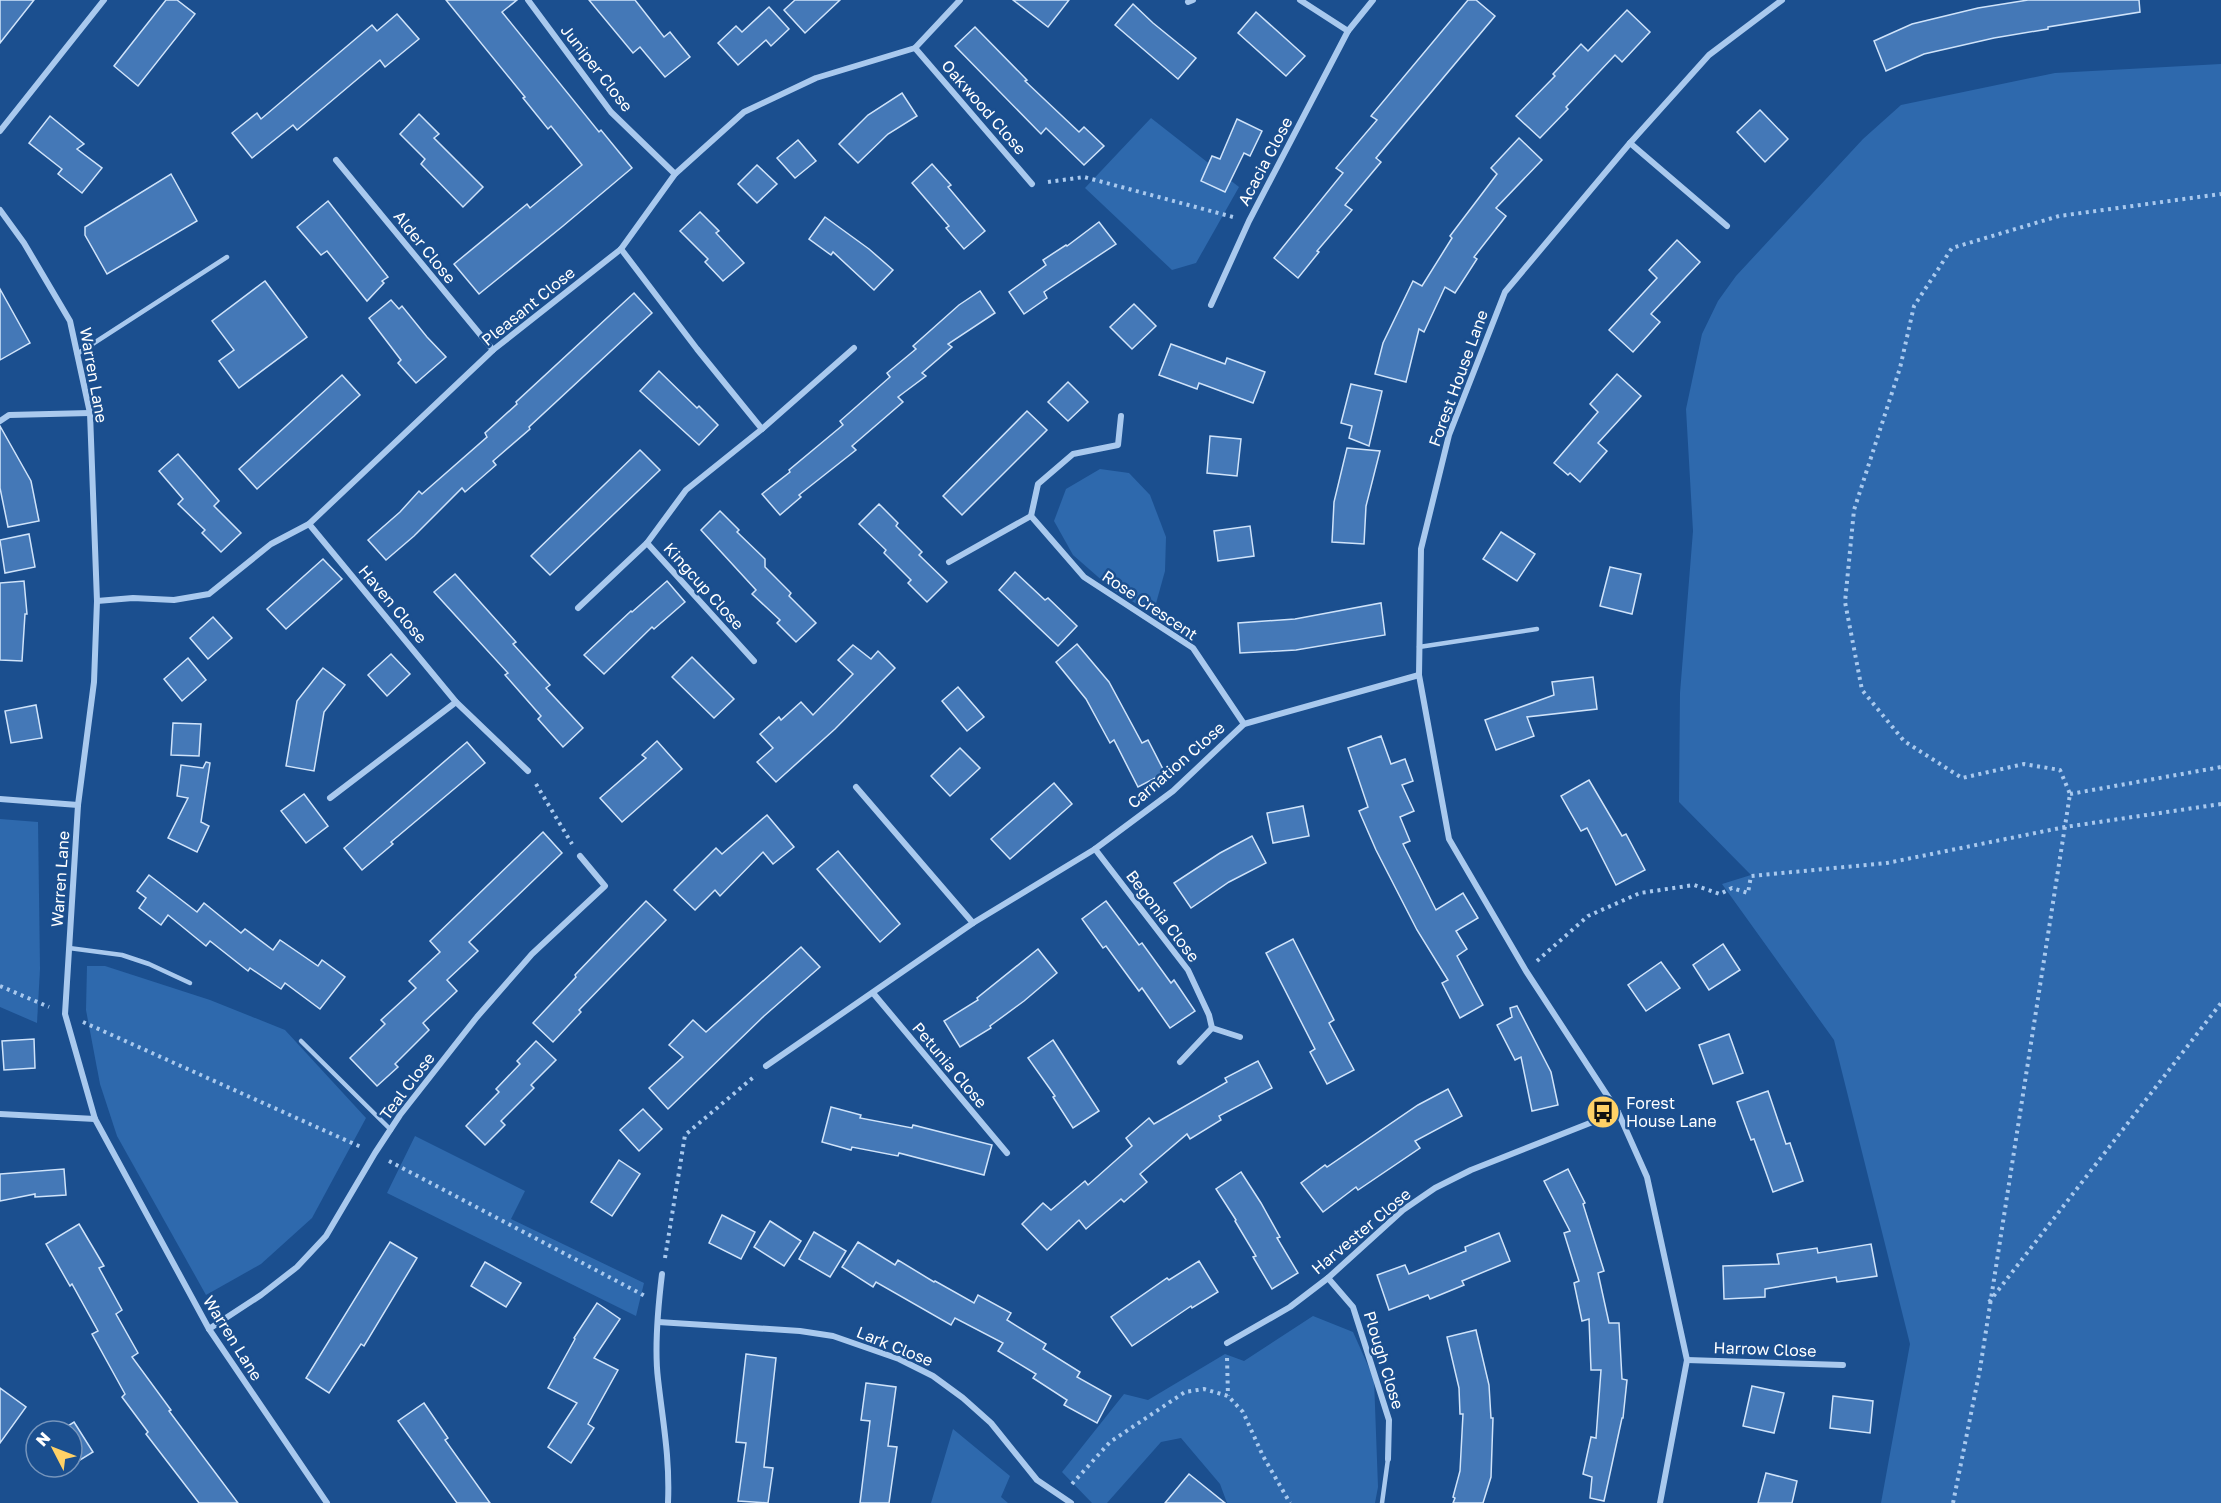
<svg xmlns="http://www.w3.org/2000/svg" width="2221" height="1503" viewBox="0 0 2221 1503" font-family="'Golos Text',sans-serif">
<style>
.green{fill:#2e69ad}
.building{fill:#4478b7;stroke:#cfe3fa;stroke-width:1.5}
.lines{fill:none;stroke-linecap:round;stroke-linejoin:round}
.path{stroke:#a9c9ee;stroke-width:4;stroke-dasharray:3 4.5;stroke-linecap:butt}
.service{stroke:#a9c9ee;stroke-width:4.5}
.minor{stroke:#a9c9ee;stroke-width:6}
.labels{text-anchor:middle;dominant-baseline:central;stroke-width:5;stroke-linejoin:round;paint-order:stroke}
.street-label{font-size:16px;fill:#fff;stroke:#1b4f8f}
.poi-label{font-size:16px;fill:#fff;stroke:#1b4f8f;text-anchor:start}
</style>
<rect width="100%" height="100%" fill="#1b4f8f"/>
<g class="green">
<polygon points="2221,64 2221,1503 1881,1503 1910,1344 1834,1040 1722,884 1751,875 1679,802 1680,693 1693,531 1686,409 1702,334 1718,301 1736,276 1863,139 1901,105 2055,73"/>
<polygon points="1151,118 1239,187 1196,263 1172,270 1085,188"/>
<polygon points="1100,469 1129,473 1150,495 1166,537 1165,571 1155,607 1147,610 1113,590 1073,555 1054,521 1066,489"/>
<polygon points="0,819 38,822 40,969 37,1023 0,1007"/>
<polygon points="87,966 105,966 210,1000 285,1030 366,1118 312,1218 261,1264 206,1295 117,1136 100,1084 86,1010"/>
<polygon points="415,1136 525,1191 511,1219 644,1283 636,1316 387,1193"/>
<polygon points="1313,1316 1353,1332 1374,1379 1378,1487 1375,1503 1227,1503 1220,1484 1181,1438 1161,1442 1107,1503 1092,1503 1062,1472 1124,1394 1148,1400 1225,1354 1244,1361"/>
<polygon points="953,1429 1010,1476 1001,1497 1008,1503 931,1503"/>
</g>
<g class="building">
<polygon points="0,0 34,0 0,43"/>
<polygon points="166,0 177,0 195,14 138,86 114,66"/>
<polygon points="446,0 517,0 502,12 599,132 601,130 632,168 563,226 479,294 454,264 527,204 530,208 582,165 551,126 548,129 523,98 525,97"/>
<polygon points="589,0 635,0 664,37 670,32 690,57 665,77 640,47 633,53"/>
<polygon points="795,0 840,0 805,33 784,10"/>
<polygon points="1013,0 1069,0 1048,27"/>
<polygon points="1468,0 1476,0 1495,16 1376,158 1381,162 1345,205 1352,210 1317,251 1319,252 1298,278 1274,258 1343,173 1336,168 1377,120 1371,116"/>
<polygon points="2028,0 2139,0 2140,12 2048,27 2048,29 1994,38 1924,54 1886,71 1874,41 1912,24 1978,8"/>
<polygon points="1133,4 1153,23 1196,58 1178,79 1115,25"/>
<polygon points="769,7 789,29 771,46 766,40 738,65 718,43 736,26 742,32"/>
<polygon points="1627,10 1650,32 1622,62 1615,55 1566,107 1568,109 1540,138 1516,116 1555,76 1553,74 1581,44 1588,51"/>
<polygon points="1256,12 1305,56 1286,76 1238,33"/>
<polygon points="397,14 419,39 385,67 380,60 297,130 293,125 252,158 232,133 257,113 261,119 372,25 377,31"/>
<polygon points="975,27 1027,80 1025,81 1079,132 1084,127 1104,146 1084,165 1046,128 1041,134 955,46"/>
<polygon points="902,93 917,116 888,134 858,163 839,144 868,115"/>
<polygon points="1760,110 1788,139 1765,162 1737,132"/>
<polygon points="419,114 439,134 434,138 483,187 463,207 421,164 425,159 400,134"/>
<polygon points="50,116 84,144 77,149 102,168 82,193 58,174 62,169 29,143"/>
<polygon points="1237,119 1262,131 1250,156 1244,153 1225,192 1201,181 1212,156 1220,159"/>
<polygon points="1519,138 1542,160 1496,208 1506,216 1474,257 1477,259 1455,293 1445,287 1424,332 1419,329 1406,382 1375,374 1383,343 1413,281 1422,286 1452,238 1450,236 1497,174 1491,168"/>
<polygon points="798,140 816,161 795,178 777,158"/>
<polygon points="932,164 951,185 948,187 985,231 964,249 946,228 949,226 912,183"/>
<polygon points="757,165 777,184 757,203 738,184"/>
<polygon points="171,174 197,221 107,274 85,235 85,227"/>
<polygon points="328,201 388,277 382,281 384,283 367,301 327,251 321,255 297,227"/>
<polygon points="700,212 719,231 716,233 744,263 723,281 705,262 708,259 680,231"/>
<polygon points="825,217 869,249 893,270 874,290 833,252 831,255 809,239"/>
<polygon points="1099,222 1116,244 1044,292 1047,298 1024,314 1009,292 1046,265 1043,260 1066,245 1067,246"/>
<polygon points="1677,240 1700,262 1651,314 1660,322 1633,352 1609,330 1657,278 1649,270"/>
<polygon points="265,281 307,337 239,388 219,361 234,350 212,321"/>
<polygon points="0,289 30,343 0,360"/>
<polygon points="980,291 995,313 948,344 952,347 922,373 926,376 898,397 903,402 852,446 856,450 799,495 801,497 780,515 762,494 790,472 789,470 843,425 840,421 890,377 887,373 916,349 913,346 959,305"/>
<polygon points="634,293 652,313 529,427 530,429 493,461 496,465 465,492 462,488 414,536 386,560 368,540 400,512 419,491 422,494 487,437 485,433 517,404 516,402"/>
<polygon points="391,300 399,309 402,306 427,337 446,357 416,383 398,363 401,360 369,318"/>
<polygon points="1134,304 1156,326 1132,349 1110,327"/>
<polygon points="1171,344 1225,364 1227,358 1265,372 1253,403 1199,383 1197,389 1159,375"/>
<polygon points="659,371 697,408 699,406 718,425 699,445 640,391"/>
<polygon points="1617,374 1641,396 1598,443 1607,451 1580,482 1570,473 1568,475 1554,463 1598,412 1590,404"/>
<polygon points="342,375 360,395 257,489 239,469"/>
<polygon points="1068,382 1088,402 1068,421 1048,402"/>
<polygon points="1351,384 1382,391 1369,446 1349,438 1352,426 1341,423"/>
<polygon points="1027,411 1047,430 962,515 943,496"/>
<polygon points="0,426 31,481 39,521 8,527 0,488"/>
<polygon points="1210,436 1241,439 1237,476 1207,473"/>
<polygon points="1347,448 1380,451 1366,506 1364,544 1332,542 1334,502"/>
<polygon points="640,450 660,470 550,575 531,556"/>
<polygon points="178,454 219,501 214,506 241,533 221,552 202,533 205,530 178,504 183,499 159,471"/>
<polygon points="879,504 898,523 896,526 922,552 919,555 947,582 927,602 908,583 911,580 884,553 886,550 859,524"/>
<polygon points="720,511 739,530 737,532 765,559 765,567 791,593 789,596 816,623 796,642 777,623 780,620 752,594 756,590 701,530"/>
<polygon points="1250,526 1254,556 1218,561 1214,531"/>
<polygon points="1501,532 1535,554 1517,581 1483,559"/>
<polygon points="29,534 35,567 5,573 0,540"/>
<polygon points="323,559 342,579 286,629 267,609"/>
<polygon points="1610,567 1641,574 1632,614 1600,606"/>
<polygon points="1015,572 1045,600 1048,598 1077,626 1058,646 999,590"/>
<polygon points="455,574 516,642 513,644 550,685 546,688 583,728 563,747 538,719 541,716 505,675 508,673 434,592"/>
<polygon points="24,581 27,614 25,614 22,661 0,660 0,583"/>
<polygon points="667,581 685,602 654,629 652,627 604,674 584,655 631,611 632,612"/>
<polygon points="1381,603 1385,635 1296,650 1240,653 1238,623 1295,619"/>
<polygon points="213,617 232,638 208,659 190,638"/>
<polygon points="1077,644 1109,682 1142,743 1148,740 1165,773 1138,787 1114,740 1110,743 1086,699 1056,662"/>
<polygon points="853,645 871,659 878,651 895,668 835,729 776,782 757,762 773,748 760,734 779,717 781,720 801,702 813,715 853,674 838,660"/>
<polygon points="391,654 410,674 387,696 368,675"/>
<polygon points="692,657 734,699 714,718 672,677"/>
<polygon points="188,658 206,680 182,701 164,679"/>
<polygon points="323,668 345,685 324,712 314,771 286,766 297,701"/>
<polygon points="1593,677 1597,709 1527,717 1534,736 1496,750 1485,720 1554,695 1552,682"/>
<polygon points="958,687 984,717 967,731 942,701"/>
<polygon points="36,705 42,738 11,743 5,711"/>
<polygon points="173,723 201,724 199,756 171,755"/>
<polygon points="1381,736 1391,764 1405,759 1413,781 1402,785 1414,811 1400,817 1410,841 1403,844 1436,910 1463,893 1478,918 1456,931 1467,949 1457,956 1483,1005 1460,1018 1442,983 1448,980 1417,930 1376,850 1359,811 1368,807 1348,748"/>
<polygon points="657,741 682,769 622,822 600,798 646,758 642,755"/>
<polygon points="467,742 485,763 391,842 393,844 362,870 344,848"/>
<polygon points="960,748 980,768 950,796 931,776"/>
<polygon points="206,762 210,763 201,822 209,826 197,852 168,838 188,798 177,796 181,765 203,768"/>
<polygon points="1589,780 1622,836 1626,834 1645,870 1616,885 1587,828 1581,831 1561,796"/>
<polygon points="1054,783 1072,804 1010,859 991,839"/>
<polygon points="304,794 328,826 306,843 281,811"/>
<polygon points="1303,806 1309,836 1273,843 1267,813"/>
<polygon points="767,815 794,847 773,864 763,852 720,896 715,890 695,910 674,890 716,848 722,854"/>
<polygon points="543,832 562,853 469,942 478,951 447,980 457,991 423,1023 429,1030 395,1064 398,1067 377,1086 350,1058 385,1024 381,1020 416,988 409,981 440,952 430,941"/>
<polygon points="1252,836 1266,863 1229,882 1191,908 1174,883 1220,853"/>
<polygon points="838,851 900,924 880,942 817,869"/>
<polygon points="149,875 197,912 204,903 241,933 245,929 273,950 280,940 318,966 322,960 345,977 320,1009 285,983 281,989 250,968 248,971 210,941 206,946 168,915 161,925 139,908 146,898 137,891"/>
<polygon points="646,901 666,920 579,1010 581,1012 553,1042 533,1023 576,977 575,975"/>
<polygon points="1106,901 1139,945 1142,943 1171,983 1174,980 1195,1011 1170,1028 1142,988 1139,991 1106,946 1103,948 1082,919"/>
<polygon points="1293,939 1334,1020 1329,1023 1354,1070 1327,1084 1310,1052 1315,1049 1266,953"/>
<polygon points="1723,944 1740,970 1709,990 1693,965"/>
<polygon points="801,947 820,967 764,1016 668,1109 649,1088 683,1057 669,1045 693,1020 706,1032"/>
<polygon points="1038,949 1057,973 1024,1001 990,1026 991,1028 960,1047 944,1021 978,1000 977,998"/>
<polygon points="1661,962 1680,988 1646,1011 1628,985"/>
<polygon points="1517,1006 1551,1072 1558,1105 1532,1111 1521,1057 1515,1060 1497,1025 1512,1017 1510,1008"/>
<polygon points="1729,1034 1743,1073 1713,1084 1699,1045"/>
<polygon points="34,1039 35,1068 4,1070 2,1041"/>
<polygon points="1053,1040 1099,1111 1073,1128 1053,1097 1055,1096 1028,1058"/>
<polygon points="536,1041 556,1060 531,1085 534,1088 501,1121 505,1125 485,1145 466,1126 499,1092 496,1089 520,1064 517,1061"/>
<polygon points="1258,1061 1272,1088 1219,1116 1221,1120 1190,1139 1187,1134 1140,1174 1147,1182 1124,1202 1121,1199 1086,1229 1079,1220 1047,1250 1022,1224 1043,1203 1051,1210 1085,1181 1088,1185 1132,1146 1126,1138 1149,1118 1154,1124 1227,1082 1225,1078"/>
<polygon points="1448,1089 1462,1116 1415,1141 1420,1148 1358,1190 1356,1187 1323,1212 1301,1183 1325,1165 1327,1167 1418,1105"/>
<polygon points="1768,1091 1786,1144 1790,1143 1803,1181 1773,1192 1754,1139 1751,1140 1737,1102"/>
<polygon points="831,1107 861,1115 860,1118 912,1128 913,1125 992,1145 984,1175 899,1153 898,1156 852,1147 851,1150 822,1142"/>
<polygon points="643,1109 662,1129 639,1151 620,1130"/>
<polygon points="619,1160 640,1174 612,1216 591,1202"/>
<polygon points="64,1169 66,1195 35,1197 35,1194 0,1201 0,1174"/>
<polygon points="1568,1169 1585,1203 1583,1204 1604,1271 1598,1273 1609,1323 1619,1323 1622,1379 1627,1380 1623,1418 1622,1418 1604,1501 1590,1498 1592,1477 1583,1474 1591,1437 1596,1438 1601,1370 1591,1370 1589,1319 1582,1321 1574,1283 1579,1281 1564,1233 1570,1231 1544,1181"/>
<polygon points="1241,1172 1261,1203 1280,1237 1277,1238 1298,1273 1272,1289 1253,1257 1256,1256 1235,1221 1236,1220 1216,1189"/>
<polygon points="722,1215 755,1232 741,1259 709,1243"/>
<polygon points="770,1221 801,1241 784,1266 754,1247"/>
<polygon points="79,1224 104,1266 99,1268 122,1310 116,1314 138,1353 132,1357 171,1410 169,1411 238,1503 199,1503 146,1434 148,1432 122,1397 125,1394 92,1334 98,1331 72,1284 70,1286 46,1244"/>
<polygon points="814,1232 846,1251 830,1277 799,1259"/>
<polygon points="1499,1233 1510,1261 1462,1281 1464,1285 1430,1299 1428,1295 1389,1310 1377,1275 1405,1265 1409,1274 1466,1251 1465,1247"/>
<polygon points="390,1242 417,1258 364,1346 361,1344 329,1393 306,1378"/>
<polygon points="858,1242 895,1265 898,1260 934,1282 935,1281 974,1303 978,1295 1011,1313 1007,1320 1046,1344 1043,1349 1080,1372 1077,1377 1111,1396 1097,1423 1064,1405 1067,1400 1033,1378 1036,1374 998,1351 1003,1343 955,1318 951,1325 876,1282 873,1287 842,1267"/>
<polygon points="1871,1244 1877,1276 1837,1282 1836,1277 1765,1289 1765,1297 1724,1299 1723,1266 1779,1264 1777,1254 1817,1248 1818,1253"/>
<polygon points="1199,1261 1218,1292 1192,1308 1191,1306 1132,1346 1111,1317 1167,1278 1169,1280"/>
<polygon points="485,1262 521,1283 506,1307 471,1286"/>
<polygon points="597,1303 620,1319 594,1358 618,1370 588,1424 594,1428 571,1463 548,1447 577,1403 548,1388 575,1339 574,1338"/>
<polygon points="1476,1330 1489,1385 1491,1418 1493,1418 1491,1477 1483,1503 1453,1503 1455,1498 1453,1497 1460,1471 1463,1414 1460,1414 1459,1388 1447,1337"/>
<polygon points="746,1354 776,1358 764,1467 773,1468 768,1503 738,1501 746,1443 736,1442"/>
<polygon points="866,1383 896,1387 888,1446 897,1447 889,1503 860,1503 870,1421 861,1420"/>
<polygon points="1752,1386 1784,1393 1774,1433 1743,1426"/>
<polygon points="0,1388 26,1407 0,1443"/>
<polygon points="1833,1396 1873,1401 1870,1433 1830,1428"/>
<polygon points="424,1403 448,1438 445,1440 490,1503 457,1503 398,1421"/>
<polygon points="74,1422 93,1452 72,1465 72,1431 60,1431"/>
<polygon points="1766,1473 1797,1481 1792,1503 1758,1503"/>
<polygon points="1189,1474 1225,1503 1165,1503"/>
</g>
<g class="lines">
<g class="path">
<polyline points="1048,182 1084,177 1233,217"/>
<polyline points="536,784 572,844"/>
<polyline points="2070,794 2221,767"/>
<polyline points="1537,961 1588,916 1640,893 1694,885 1720,894 1732,888 1748,893 1751,876 1887,863 2065,827 2221,804"/>
<polyline points="0,986 49,1007"/>
<polyline points="83,1022 361,1147"/>
<polyline points="389,1161 645,1296"/>
<polyline points="665,1258 685,1135 756,1075"/>
<polyline points="1989,1302 2221,1003"/>
<polyline points="1227,1358 1228,1396"/>
<polyline points="1072,1484 1110,1442 1185,1392 1204,1389 1228,1396 1243,1412 1263,1456 1290,1503"/>
<polyline points="1953,1503 1980,1369 2070,794 2060,770 2024,764 1962,778 1904,741 1862,690 1845,602 1854,510 1900,368 1914,306 1952,248 2059,216 2221,194"/>
</g>
<g class="service">
<polyline points="77,354 227,257"/>
<polyline points="1419,647 1537,629"/>
<polyline points="69,948 122,955 149,964 190,983"/>
<polyline points="301,1041 391,1130"/>
<polyline points="1382,1503 1388,1459"/>
</g>
<g class="minor">
<polyline points="528,0 611,112 675,174"/>
<polyline points="1300,0 1348,31"/>
<polyline points="1188,2 1193,0"/>
<polyline points="915,48 1032,184"/>
<polyline points="0,131 104,0"/>
<polyline points="1630,143 1727,226"/>
<polyline points="336,160 493,350"/>
<polyline points="0,210 24,243 70,321 90,413 97,601 94,682 78,805 65,1014 95,1119 209,1329 327,1503"/>
<polyline points="1211,305 1249,221 1348,31 1373,0"/>
<polyline points="1121,416 1118,445 1073,454 1038,484 1031,516 1084,577 1193,648 1244,724"/>
<polyline points="0,421 9,415 90,413"/>
<polyline points="762,429 854,348"/>
<polyline points="309,524 456,702 528,771"/>
<polyline points="647,543 754,661"/>
<polyline points="949,562 1031,516"/>
<polyline points="97,601 133,598 174,600 209,594 271,544 309,524 493,350 621,249 675,174 744,112 816,78 915,48 960,0"/>
<polyline points="578,608 647,543 686,490 762,429 697,349 621,249"/>
<polyline points="856,787 973,923"/>
<polyline points="330,798 456,702"/>
<polyline points="0,799 78,805"/>
<polyline points="1095,849 1188,970 1209,1015 1212,1028 1180,1062"/>
<polyline points="873,993 1007,1153"/>
<polyline points="1212,1028 1240,1037"/>
<polyline points="766,1066 973,923 1095,849 1173,791 1244,724 1419,675"/>
<polyline points="0,1114 95,1119"/>
<path d="M662,1274C658,1307 654,1346 658,1379C663,1423 670,1458 668,1503"/>
<polyline points="1328,1278 1353,1307 1389,1420 1388,1459"/>
<polyline points="658,1322 800,1331 833,1336 899,1359 933,1376 963,1398 991,1423 1037,1480 1071,1503"/>
<polyline points="209,1329 261,1295 297,1267 326,1236 375,1153 400,1115 477,1017 532,954 605,886 580,856"/>
<polyline points="1227,1343 1290,1307 1328,1278 1403,1210 1435,1188 1471,1170 1618,1112"/>
<polyline points="1687,1360 1843,1365"/>
<polyline points="1660,1503 1687,1360 1647,1177 1618,1112 1526,971 1449,839 1419,675 1421,549 1449,435 1505,292 1630,143 1709,55 1782,0"/>
</g>
</g>
<defs>
<symbol id="bus-disc" viewBox="-11 -11 22 22"><circle r="9.5" fill="#ffd166" stroke="#1b4f8f"/><path d="M-5-6H5V4H4V6H2V4H-2V6H-4V4H-5ZM-3.5-4V0h7V-4ZM-3.5 1.2v1.5H-2V1.2ZM2 1.2v1.5H3.5V1.2Z" fill="#111"/></symbol>
</defs>
<g fill-rule="evenodd">
<use href="#bus-disc" x="1584" y="1093" width="38" height="38"/>
</g>
<g class="labels">
<g class="street-label">
<text transform="translate(597 68) rotate(52)">Juniper Close</text>
<text transform="translate(984 107) rotate(49)">Oakwood Close</text>
<text transform="translate(1265 161) rotate(-62)">Acacia Close</text>
<text transform="translate(425 247) rotate(51)">Alder Close</text>
<text transform="translate(528 306) rotate(-39)">Pleasant Close</text>
<text transform="translate(94 375) rotate(80)">Warren Lane</text>
<text transform="translate(1458 378) rotate(-70)">Forest House Lane</text>
<text transform="translate(704 586) rotate(48)">Kingcup Close</text>
<text transform="translate(393 604) rotate(50)">Haven Close</text>
<text transform="translate(1150 605) rotate(34)">Rose Crescent</text>
<text transform="translate(1176 765) rotate(-41)">Carnation Close</text>
<text transform="translate(60 879) rotate(-86)">Warren Lane</text>
<text transform="translate(1163 916) rotate(53)">Begonia Close</text>
<text transform="translate(950 1065) rotate(50)">Petunia Close</text>
<text transform="translate(407 1086) rotate(-53)">Teal Close</text>
<text transform="translate(1361 1231) rotate(-40)">Harvester Close</text>
<text transform="translate(233 1338) rotate(58)">Warren Lane</text>
<text transform="translate(895 1346) rotate(22)">Lark Close</text>
<text transform="translate(1765 1349) rotate(2)">Harrow Close</text>
<text transform="translate(1384 1360) rotate(73)">Plough Close</text>
</g>
<g class="poi-label">
<text x="1626" y="1103">Forest<tspan x="1626" dy="18">House Lane</tspan></text>
</g>
</g>
<g transform="translate(54 1449) rotate(312)"><circle r="28" fill="#1b4f8f" stroke="#7695bc" stroke-width="1.5"/>
<path d="M0-4.5L10 22L0 15L-10 22Z" fill="#ffd166"/>
<text y="-9" font-size="16" font-weight="bold" text-anchor="middle" fill="#ffffff">N</text>
</g>
</svg>
